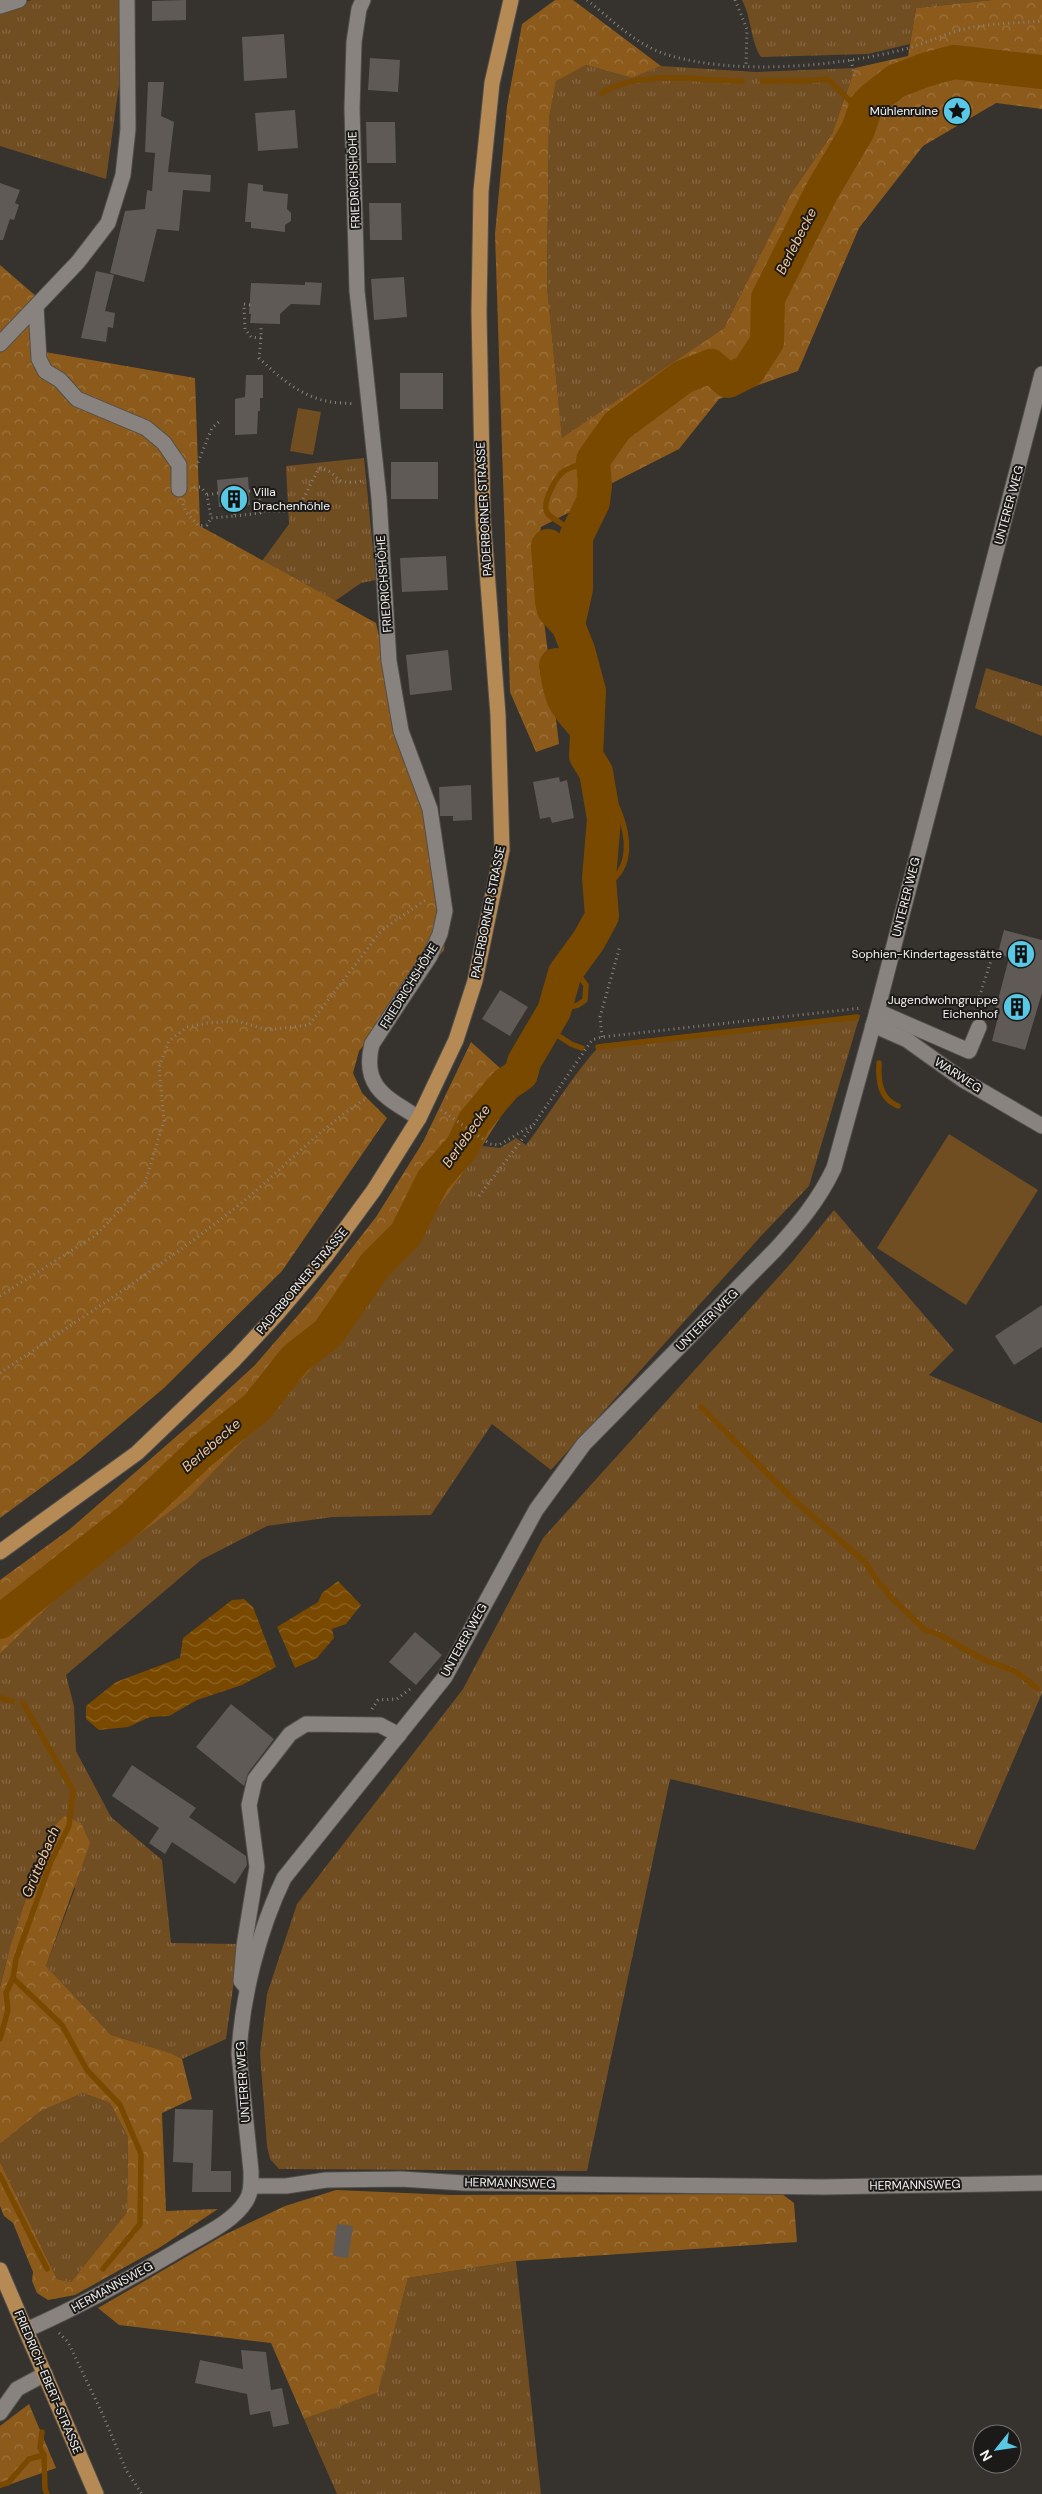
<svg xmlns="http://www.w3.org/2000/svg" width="1042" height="2494" viewBox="0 0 1042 2494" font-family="'DM Sans',sans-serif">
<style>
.grass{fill:url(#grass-tufts)}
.forest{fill:url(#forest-crowns)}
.green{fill:#714d22}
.water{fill:url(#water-waves)}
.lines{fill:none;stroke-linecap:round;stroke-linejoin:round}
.stream{stroke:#794900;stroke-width:5.5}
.river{stroke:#794900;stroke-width:34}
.building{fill:#5f5a56}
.minor-casing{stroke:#514e4b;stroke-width:17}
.major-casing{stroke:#514e4b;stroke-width:17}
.path{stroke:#878480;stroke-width:3;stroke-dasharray:1 4;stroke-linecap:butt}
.minor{stroke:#88837e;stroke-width:15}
.major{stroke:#b68a54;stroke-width:15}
.labels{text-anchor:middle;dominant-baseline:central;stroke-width:4;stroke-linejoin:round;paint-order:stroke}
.poi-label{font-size:12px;fill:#f6f4f1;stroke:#1c1a18;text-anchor:end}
.street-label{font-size:12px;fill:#f6f4f1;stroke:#1c1a18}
.water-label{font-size:14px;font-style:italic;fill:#f6ca9c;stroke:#1c1a18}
</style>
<defs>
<pattern id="grass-tufts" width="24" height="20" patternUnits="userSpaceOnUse" patternTransform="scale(1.25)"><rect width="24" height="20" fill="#714d22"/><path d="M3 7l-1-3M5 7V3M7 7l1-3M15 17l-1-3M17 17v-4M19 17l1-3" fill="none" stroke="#866743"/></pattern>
<pattern id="forest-crowns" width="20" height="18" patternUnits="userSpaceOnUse" patternTransform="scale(1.25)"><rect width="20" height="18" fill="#8c5b1c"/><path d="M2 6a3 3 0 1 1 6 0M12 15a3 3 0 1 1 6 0" fill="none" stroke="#9d733d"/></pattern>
<pattern id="water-waves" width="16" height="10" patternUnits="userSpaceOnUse" patternTransform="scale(1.25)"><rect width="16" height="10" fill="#794900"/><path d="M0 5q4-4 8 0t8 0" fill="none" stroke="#8d6426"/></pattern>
</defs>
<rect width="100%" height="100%" fill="#36322d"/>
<g class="grass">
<polygon points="32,0 119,0 119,85 106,179 0,146 0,9"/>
<path d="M742,0H992L916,8L910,44L868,54L761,57C750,40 752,19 742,0Z"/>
<polygon points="586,65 632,78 661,66 756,72 855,68 832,134 790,195 724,328 562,439 547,286 549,118 556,80"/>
<polygon points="364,458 376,580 361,583 335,601 262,561 289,524 286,466"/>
<polygon points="986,668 1042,686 1042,736 975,708"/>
<path d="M860,1015L809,1186L761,1236L551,1470L492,1424L431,1515L333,1517L267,1526L201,1560L66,1675L74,1706L76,1751L111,1817L162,1860L171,1943L239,1944L226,2039L182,2059L171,2053L111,2035L46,1966L75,1889L52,1829C31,1881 13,1933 0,1987V1654L70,1585L254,1427L315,1365L422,1231L482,1146L500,1148L516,1138L526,1145C552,1111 573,1074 601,1044Z"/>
<polygon points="834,1210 954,1350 929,1375 1042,1423 1042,1693 975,1850 670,1779 587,2171 279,2169 270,2159 267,2146 260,2053 267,1994 297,1904 463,1689 543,1538 792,1262"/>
<polygon points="83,2093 110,2103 128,2137 127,2212 71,2282 57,2279 0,2162 0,2144 41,2111"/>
<polygon points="516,2261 541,2494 337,2494 304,2419 378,2391 408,2278"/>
</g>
<g class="forest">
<polygon points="555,0 573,0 661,66 632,78 586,65 556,81 549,118 547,286 562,438 724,328 790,195 832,134 855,68 908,56 916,8 992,0 1042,0 1042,109 996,103 923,146 859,228 798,371 719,399 679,449 581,499 570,512 541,527 536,555 559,744 536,752 510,692 495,234 507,106 522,24"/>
<polygon points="0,265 37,297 45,352 195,378 200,526 376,623 400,733 430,829 447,910 444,950 359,1051 353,1073 362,1093 387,1118 282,1271 164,1388 80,1459 0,1518"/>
<polygon points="471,1042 520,1086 482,1146 422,1231 315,1365 188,1498 70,1585 0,1654 0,1580 70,1529 193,1422 255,1365 312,1299 376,1217 423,1142"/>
<polygon points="64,1816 81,1823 90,1843 46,1966 111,2035 171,2053 182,2059 192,2099 162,2113 166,2211 218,2209 159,2248 75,2295 48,2300 37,2293 32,2281 33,2272 13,2223 4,2216 0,2206 0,2162 57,2279 71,2282 127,2212 128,2137 110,2103 83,2093 41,2111 0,2144 0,1987 11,1944 31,1883 52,1829"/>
<polygon points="336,2190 451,2195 782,2194 794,2203 797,2242 516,2261 408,2278 378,2392 304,2419 271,2343 119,2325 98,2308 222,2236 285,2206"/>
<polygon points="29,2404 56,2468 0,2488 0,2426"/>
</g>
<g class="green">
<polygon points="298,408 321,412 313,455 290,451"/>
<polygon points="949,1134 1038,1190 966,1305 877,1248"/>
</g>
<g class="water">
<polygon points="338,1581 361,1605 346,1624 332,1629 334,1638 317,1658 295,1668 277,1627 318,1602 322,1593"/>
<polygon points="244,1599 253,1607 276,1667 242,1685 197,1700 169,1716 150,1717 128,1727 99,1730 86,1719 86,1706 116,1682 180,1658 183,1638 232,1600"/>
</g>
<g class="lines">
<g class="stream">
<polyline points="762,81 803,81 828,79 854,105 862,118"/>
<path d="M602,93C641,69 697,81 742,81"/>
<path d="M576,537C568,526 559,523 549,515C539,506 556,477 564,471C572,466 585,463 593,460"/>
<path d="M596,772C620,802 648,864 601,888"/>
<polyline points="554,1011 578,1005 585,1000 586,985 571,965"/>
<polyline points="545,1027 571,1044 582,1048"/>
<polyline points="598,1047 857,1017"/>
<path d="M879,1063C878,1081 880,1099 898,1106"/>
<polyline points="701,1407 794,1500 865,1562 880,1585 886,1589 888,1594 925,1630 940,1635 984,1660 1015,1671 1037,1688"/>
<polyline points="0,1698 12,1701"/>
<polyline points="13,1978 62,2025 87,2070 120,2105 141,2154 140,2224 103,2269"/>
<polyline points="0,2039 8,2010 6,1993 13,1978 16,1959 51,1861 69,1826 73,1790 23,1703"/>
<polyline points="0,2175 47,2269"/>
<polyline points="42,2432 40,2448 44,2455 45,2489 47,2494"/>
<polyline points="0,2485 8,2483 29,2459 44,2455"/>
</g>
<g class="river">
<polyline points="548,546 552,601 554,610 568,625"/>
<path d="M556,665C561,700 563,702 586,728"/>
<polyline points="0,1622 128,1521 201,1452 257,1407 295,1359 328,1333 375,1265 406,1234 433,1180 462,1147 474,1122 505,1085 521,1074 524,1062 554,1011 565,973 589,940 602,916 599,878 604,819 596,772 586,756 589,691 578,650 568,625 576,589 576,537 593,502 595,486 593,460 617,426 683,377 711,366 728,381 748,371 767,342 768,298 822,191 858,130 866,106 873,99 896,81 925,70 954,62 1042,72"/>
</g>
</g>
<g class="building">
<polygon points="186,0 186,20 152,21 152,1"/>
<polygon points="284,34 287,78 244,81 242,37"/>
<polygon points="370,58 400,60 398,92 368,90"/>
<polygon points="148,82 164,82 161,116 174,122 168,172 211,175 210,192 183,190 179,231 157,229 144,282 110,273 125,211 145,209 147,190 152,191 155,153 145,152"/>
<polygon points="295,110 298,148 258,151 255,113"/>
<polygon points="366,122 395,122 396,163 367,163"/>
<polygon points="0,183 20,190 15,203 19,205 14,220 10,219 3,240 0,240"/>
<polygon points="248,183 263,185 263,191 288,194 287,209 291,213 291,221 285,225 285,232 251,228 251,222 245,222"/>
<polygon points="369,203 401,203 402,240 370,240"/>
<polygon points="96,271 114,275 105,311 115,313 113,328 108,327 106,342 81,338"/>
<polygon points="404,277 407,317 374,320 371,279"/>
<polygon points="305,282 322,283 320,305 291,304 280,314 280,324 250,323 251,314 249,314 251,283 305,285"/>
<rect x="400" y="373" width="43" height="36"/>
<polygon points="246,375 263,375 263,398 260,398 260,411 258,411 257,434 235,435 235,399 245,397"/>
<rect x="391" y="462" width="47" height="37"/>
<polygon points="248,477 250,505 219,507 217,480"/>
<polygon points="446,556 448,590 402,592 400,558"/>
<polygon points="448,650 452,690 410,695 406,655"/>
<polygon points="559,777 560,782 567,780 574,818 552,823 550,817 540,819 533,782"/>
<polygon points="471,785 472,820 453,821 453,816 440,816 439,787"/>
<polygon points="1004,930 1042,940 1042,993 1025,1050 992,1041 998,1017 994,1015 1009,958 998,953"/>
<polygon points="500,990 528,1007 510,1036 482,1019"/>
<polygon points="1042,1305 1042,1347 1014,1365 995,1336"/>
<polygon points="415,1632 442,1655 416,1685 389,1662"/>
<polygon points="231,1704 274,1739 248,1773 244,1786 196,1747"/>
<polygon points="132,1765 196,1808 189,1817 246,1856 247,1865 235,1884 172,1842 165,1854 149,1843 159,1828 112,1796"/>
<polygon points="175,2109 213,2110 211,2171 231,2171 231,2192 192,2192 193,2163 173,2162"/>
<polygon points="337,2224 353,2226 348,2258 333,2256"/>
<polygon points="241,2350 266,2352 271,2390 282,2388 289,2424 273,2427 270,2411 250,2415 247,2394 195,2383 200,2360 243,2369"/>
</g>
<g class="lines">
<defs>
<g id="minor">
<path d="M363,0L359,9L354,42L352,108L357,291L379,498L389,661L401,731L430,809L445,911L440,934L430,956L372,1044C361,1087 387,1098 419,1118"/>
<polyline points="0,6 19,0"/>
<polyline points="36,307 39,359 45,371 60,380 77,399 146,428 164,443 179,465 179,489"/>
<polyline points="0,344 78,262 108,223 123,175 128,129 127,0"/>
<polyline points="877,1011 969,1051 979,1027"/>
<polyline points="873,1025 907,1040 963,1080 1042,1126"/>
<polyline points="246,1987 241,1981 244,1946 257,1867 249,1805 255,1779 290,1734 306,1724 380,1725 399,1735"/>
<polyline points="251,2186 286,2186 326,2180 401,2179 464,2183 823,2187 1042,2183"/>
<path d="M26,2330C81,2306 133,2277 185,2246C205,2234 233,2222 246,2201C252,2192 251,2181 251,2171L239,2054C242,1996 259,1930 284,1878L445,1677L536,1510L584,1444L775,1250C798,1225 819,1200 834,1168L877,1011L1042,374"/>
<polyline points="0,2413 17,2389 45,2374"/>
</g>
<g id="major">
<polyline points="0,1552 137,1453 235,1359 277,1314 325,1257 374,1190 419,1118 456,1040 475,981 502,850 498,715 483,518 479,312 481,191 492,83 511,0"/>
<polyline points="0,2270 96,2494"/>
</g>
</defs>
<use href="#minor" class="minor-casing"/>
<use href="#major" class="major-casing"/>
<g class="path">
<path d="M587,0C611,19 635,44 665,54C734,76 836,67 905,49C928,43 950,31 974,27C996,23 1020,23 1042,21"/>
<polyline points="735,0 747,29 746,66"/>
<polyline points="851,60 855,79"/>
<polyline points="250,305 244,304 245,329 251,337 261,338 261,327"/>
<path d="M261,338L259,358C280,378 301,397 331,402C338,403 347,403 354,404"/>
<polyline points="196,467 212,428 220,421"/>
<polyline points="194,487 201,487 207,495"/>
<path d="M249,491L259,489L261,511H293L303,499L319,468C341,471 330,487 362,481"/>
<polyline points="218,493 207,495 211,518 235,516 234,510 239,509"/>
<polyline points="183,504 186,512 199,526 207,525 211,518"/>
<polyline points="235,516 260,513 261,511"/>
<polyline points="975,1011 994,951"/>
<polyline points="602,1037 600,1017 620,946"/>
<polyline points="441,1110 490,1144 499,1145 531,1126"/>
<polyline points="479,1196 534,1124 592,1040 602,1037 862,1008"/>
<polyline points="0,1296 96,1235 145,1183 164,1121 159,1067 169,1041 187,1027 208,1023 238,1021 267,1030 309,1025 382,930 427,899"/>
<path d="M0,1373C82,1317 168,1263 245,1200C286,1166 322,1126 367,1098"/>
<polyline points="372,1709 378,1700 397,1699 413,1687"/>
<polyline points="59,2333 68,2342 103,2415 126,2470 142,2494"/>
</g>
<use href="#minor" class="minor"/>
<use href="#major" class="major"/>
</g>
<defs>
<symbol id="sight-disc" viewBox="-11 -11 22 22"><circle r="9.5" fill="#59c8e5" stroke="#1c1a18"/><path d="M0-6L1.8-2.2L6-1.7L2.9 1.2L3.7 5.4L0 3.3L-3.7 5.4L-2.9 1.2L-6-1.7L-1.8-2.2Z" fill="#111"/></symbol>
<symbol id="building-disc" viewBox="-11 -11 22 22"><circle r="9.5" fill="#59c8e5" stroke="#1c1a18"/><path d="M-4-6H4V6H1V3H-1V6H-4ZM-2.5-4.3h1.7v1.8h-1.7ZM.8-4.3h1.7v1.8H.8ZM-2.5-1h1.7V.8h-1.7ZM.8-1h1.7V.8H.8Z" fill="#111"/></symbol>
</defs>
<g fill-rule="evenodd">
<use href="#sight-disc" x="941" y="95" width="32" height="32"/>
<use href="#building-disc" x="218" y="483" width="32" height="32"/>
<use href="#building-disc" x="1005" y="938" width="32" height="32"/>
<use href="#building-disc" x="1001" y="991" width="32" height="32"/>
</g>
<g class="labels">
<g class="poi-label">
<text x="938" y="111">Mühlenruine</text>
<text x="253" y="492" text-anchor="start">Villa<tspan x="253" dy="14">Drachenhöhle</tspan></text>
<text x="1002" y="954">Sophien-Kindertagesstätte</text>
<text x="998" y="1000">Jugendwohngruppe<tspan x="998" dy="14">Eichenhof</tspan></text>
</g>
<g class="street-label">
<text transform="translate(354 180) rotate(-92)">FRIEDRICHSHÖHE</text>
<text transform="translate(1009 505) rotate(-75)">UNTERER WEG</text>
<text transform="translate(484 509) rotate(-93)">PADERBORNER STRASSE</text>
<text transform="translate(384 584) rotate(-94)">FRIEDRICHSHÖHE</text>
<text transform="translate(906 897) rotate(-76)">UNTERER WEG</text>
<text transform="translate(488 912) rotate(-79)">PADERBORNER STRASSE</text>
<text transform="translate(409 986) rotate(-58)">FRIEDRICHSHÖHE</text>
<text transform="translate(958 1075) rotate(33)">WARWEG</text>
<text transform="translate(302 1281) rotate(-50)">PADERBORNER STRASSE</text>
<text transform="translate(707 1320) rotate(-45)">UNTERER WEG</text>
<text transform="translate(464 1640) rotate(-61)">UNTERER WEG</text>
<text transform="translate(243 2082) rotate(-94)">UNTERER WEG</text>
<text transform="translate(510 2183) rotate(1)">HERMANNSWEG</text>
<text transform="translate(915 2185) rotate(-1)">HERMANNSWEG</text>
<text transform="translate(112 2287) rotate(-29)">HERMANNSWEG</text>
<text transform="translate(48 2382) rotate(67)">FRIEDRICH-EBERT-STRASSE</text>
</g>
<g class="water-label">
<text transform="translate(796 241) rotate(-63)">Berlebecke</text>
<text transform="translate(466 1136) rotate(-55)">Berlebecke</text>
<text transform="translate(211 1445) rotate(-41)">Berlebecke</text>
<text transform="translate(40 1862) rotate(-67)">Grüttebach</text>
</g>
</g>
<g transform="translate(997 2449) rotate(240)"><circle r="24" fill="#1c1a18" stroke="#73716f"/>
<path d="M0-4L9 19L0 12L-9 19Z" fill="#59c8e5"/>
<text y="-8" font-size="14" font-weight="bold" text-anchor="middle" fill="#f6f4f1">N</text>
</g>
</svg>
